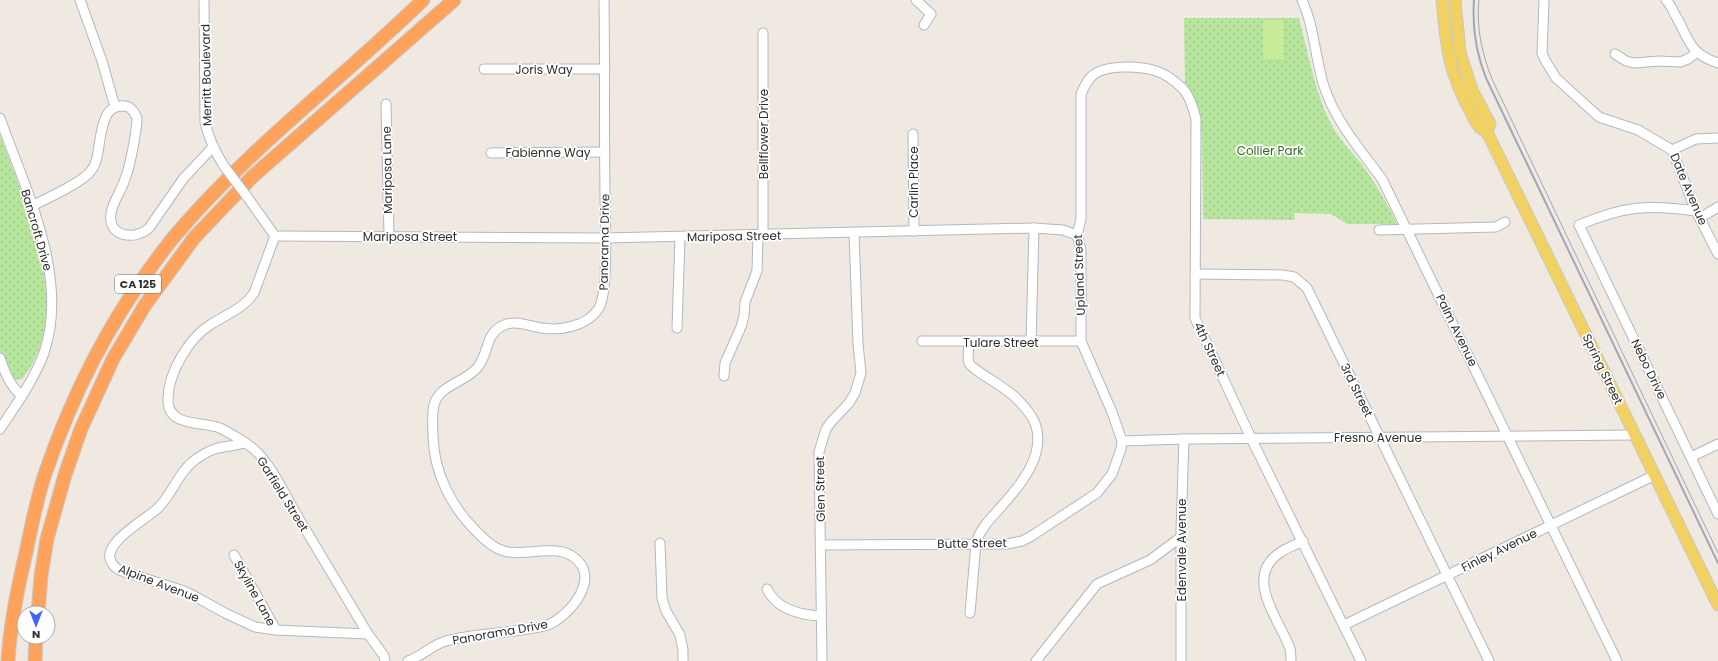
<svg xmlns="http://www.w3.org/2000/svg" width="1718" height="661" viewBox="0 0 1718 661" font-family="Poppins,sans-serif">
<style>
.park{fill:url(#park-dots)}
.pitch{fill:#c9ec9a}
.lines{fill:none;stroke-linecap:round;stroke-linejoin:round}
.minor-casing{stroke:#b4b7c1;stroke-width:11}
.major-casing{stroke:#c9c9c9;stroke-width:13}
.highway-casing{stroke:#c9c9c9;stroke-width:15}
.minor{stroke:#fff;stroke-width:9}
.major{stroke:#f2d163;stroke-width:11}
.highway{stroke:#ffa35c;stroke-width:13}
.tram{stroke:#a3a6b8;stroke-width:1}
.rail{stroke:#a3a6b8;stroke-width:2}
.minor-bridge-casing{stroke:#b4b7c1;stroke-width:11;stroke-linecap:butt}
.minor-bridge{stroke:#fff;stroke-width:9}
.labels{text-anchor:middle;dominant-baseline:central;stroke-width:3.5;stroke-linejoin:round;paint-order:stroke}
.shield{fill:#fff;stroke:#6d6d6d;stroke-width:1}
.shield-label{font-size:11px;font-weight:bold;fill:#2e2e2e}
.street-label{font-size:12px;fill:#2e2e2e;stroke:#fff}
.park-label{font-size:12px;fill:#2c6e1b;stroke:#fff}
</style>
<defs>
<pattern id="park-dots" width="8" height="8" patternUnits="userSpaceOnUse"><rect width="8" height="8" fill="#b6e59e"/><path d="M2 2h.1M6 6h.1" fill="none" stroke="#9dc588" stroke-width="1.8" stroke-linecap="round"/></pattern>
</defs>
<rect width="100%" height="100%" fill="#efe9e1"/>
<g class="park">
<path d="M1184,18H1299C1309,55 1315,96 1334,129C1342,143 1353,153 1363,166C1376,184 1387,203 1397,224H1347L1331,214L1294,213L1295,220L1203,219L1202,141L1200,115L1195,99L1185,82Z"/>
<path d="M0,135C25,205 77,312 22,379L15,380L0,351Z"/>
</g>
<rect class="pitch" x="1263" y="20" width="20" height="39"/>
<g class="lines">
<defs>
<g id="minor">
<polyline points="80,0 102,61 115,107"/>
<path d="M204,0L205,122C209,140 215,152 224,166"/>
<polyline points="916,0 931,14 924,25"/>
<path d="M1302,0C1314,26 1315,56 1323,83C1334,120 1360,149 1382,179L1617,661"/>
<polyline points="1544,0 1542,53 1545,60 1556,78 1599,117 1638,130 1672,150 1696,211 1718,254"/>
<path d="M1666,0C1669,3 1672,8 1674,13C1689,37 1687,53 1718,63"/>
<polyline points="763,33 763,235"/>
<polyline points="1615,54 1626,61 1634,63 1659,61 1680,62 1688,59 1697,52"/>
<polyline points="484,69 605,69"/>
<polyline points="386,104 389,236"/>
<path d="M0,118C25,189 70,277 44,353C34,380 16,405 0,429"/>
<polyline points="913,134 914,231"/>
<polyline points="1672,150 1696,139 1718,138"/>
<polyline points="491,153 605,152"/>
<polyline points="248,198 275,236"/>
<path d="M32,206C47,198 76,186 88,174C91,171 95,165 96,161C102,143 98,98 129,107L134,112L137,118C137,130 130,167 125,179C122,190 113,201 111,213C107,237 135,241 149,228L183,179L212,148"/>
<path d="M1696,211C1649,204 1624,206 1579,225L1718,514"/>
<polyline points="1700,218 1718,207"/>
<polyline points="1379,230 1496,227 1505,222"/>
<polyline points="275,236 605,238 1034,228 1063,230 1077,235"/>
<path d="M275,236L254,293C243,309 225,315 210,325C189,338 168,373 168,399C167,428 203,421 220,428C230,433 251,445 258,453C274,470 286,497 298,517C321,556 345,595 368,634L384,656L385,661"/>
<polyline points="1195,274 1283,275 1294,277 1307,288 1489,661"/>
<polyline points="677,328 680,237"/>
<polyline points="922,341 1081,341"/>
<path d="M969,342C969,348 967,357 969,363C972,370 1009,389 1017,399C1024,406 1031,414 1035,423C1047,455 1019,487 1000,508C990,519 980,529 976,543L970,613"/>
<polyline points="1031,342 1034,228"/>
<path d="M0,358C5,373 10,386 22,396"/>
<polyline points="724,376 725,363 741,327 744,316 745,302 757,271 758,235"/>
<polyline points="1122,441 1184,439 1635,435"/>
<path d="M244,443C235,446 224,446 215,449C208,451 201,456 196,459C179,471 173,493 159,507C147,520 87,549 119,570L184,591L196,597L225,613L255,627L276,630L368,634"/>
<polyline points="1691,457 1718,444"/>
<polyline points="660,543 662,598 666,611 680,635 683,650 683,661"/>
<path d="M821,545L1007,544L1022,541L1030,537L1097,493L1112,474L1121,449L1122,441L1112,412L1081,341V250L1077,235L1081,219V94C1084,87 1087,81 1092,76C1105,64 1140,66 1156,71C1165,74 1175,81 1182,88C1190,96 1193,108 1196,119L1195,318L1251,438L1361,661"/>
<polyline points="234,555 276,630"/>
<path d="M767,589C777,610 800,615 821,616"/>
<polyline points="1344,625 1655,475"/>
<path d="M408,661C422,656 432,645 446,641C479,632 515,634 548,625C571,615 603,576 572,556C556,545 527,555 508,552C494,549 486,541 476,531C451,506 434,473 433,436C433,425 431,412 435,402C442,384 466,382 478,367C489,353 485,333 504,325C516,320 529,326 541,328C561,331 588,326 599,308C609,291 605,216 605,193C604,129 605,64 604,0"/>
<polyline points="822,661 819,452 826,429 831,422 849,403 855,393 861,373 858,344 854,233"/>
<polyline points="1036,661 1097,584 1150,560 1181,537"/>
<polyline points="1181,661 1181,530 1184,439"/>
<path d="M1291,661C1291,656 1291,650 1289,646C1278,618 1243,576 1281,552C1287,548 1295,545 1303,541"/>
</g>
<g id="major">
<path d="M1442,0C1446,44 1448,70 1469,109C1475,120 1476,127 1487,132L1718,605"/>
<polyline points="1455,0 1460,52 1472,90 1490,124 1487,132"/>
</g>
<g id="highway">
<polyline points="38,613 41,576 47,539 65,475 81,429 113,359 145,305 194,238 252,177 454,0"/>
<path d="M8,661C10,626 17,591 25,557C31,529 36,501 45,474C71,398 106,327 154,263C162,252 170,241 179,231C252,146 343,78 423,0"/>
<polyline points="35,661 36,637"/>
</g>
</defs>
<use href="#minor" class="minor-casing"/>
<use href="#major" class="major-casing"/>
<use href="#highway" class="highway-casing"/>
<use href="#minor" class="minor"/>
<use href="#major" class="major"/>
<use href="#highway" class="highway"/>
<path class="tram" d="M1479,0C1476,28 1482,53 1492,79L1718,553"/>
<path class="rail" d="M1474,0C1472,27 1476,53 1486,78L1718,563"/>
<defs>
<polyline id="minor-bridge" points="224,166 248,198"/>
</defs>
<use href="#minor-bridge" class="minor-bridge-casing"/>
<use href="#minor-bridge" class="minor-bridge"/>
</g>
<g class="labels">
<rect class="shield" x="115" y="275" width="46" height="18" rx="3"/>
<g class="shield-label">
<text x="138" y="284">CA 125</text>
</g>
<g class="street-label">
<text x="544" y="69">Joris Way</text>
<text transform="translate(206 75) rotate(-91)">Merritt Boulevard</text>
<text transform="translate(763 134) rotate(-90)">Bellflower Drive</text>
<text x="548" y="152">Fabienne Way</text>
<text transform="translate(387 170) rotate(-91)">Mariposa Lane</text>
<text transform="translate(913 182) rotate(-90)">Carlin Place</text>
<text transform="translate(1689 189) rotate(67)">Date Avenue</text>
<text transform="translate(37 230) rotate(74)">Bancroft Drive</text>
<text x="410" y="236">Mariposa Street</text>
<text transform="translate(734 236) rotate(-1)">Mariposa Street</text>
<text transform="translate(604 242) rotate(-89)">Panorama Drive</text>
<text transform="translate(1079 275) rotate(-92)">Upland Street</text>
<text transform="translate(1457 330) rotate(64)">Palm Avenue</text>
<text x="1001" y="342">Tulare Street</text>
<text transform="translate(1210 349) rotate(65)">4th Street</text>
<text transform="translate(1603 369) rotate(64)">Spring Street</text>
<text transform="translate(1649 369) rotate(64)">Nebo Drive</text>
<text transform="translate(1357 390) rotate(64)">3rd Street</text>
<text x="1378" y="437">Fresno Avenue</text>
<text transform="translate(820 489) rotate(-91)">Glen Street</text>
<text transform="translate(283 494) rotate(58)">Garfield Street</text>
<text transform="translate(972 543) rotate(-1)">Butte Street</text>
<text transform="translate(1181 550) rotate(-90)">Edenvale Avenue</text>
<text transform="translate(1499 550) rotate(-26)">Finley Avenue</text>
<text transform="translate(159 583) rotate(21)">Alpine Avenue</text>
<text transform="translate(255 593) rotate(61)">Skyline Lane</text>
<text transform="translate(500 632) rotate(-10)">Panorama Drive</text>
</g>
<g class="park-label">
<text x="1270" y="150">Collier Park</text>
</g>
</g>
<g transform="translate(36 625) rotate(180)"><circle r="19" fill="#ffffff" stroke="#ababab"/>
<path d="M0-3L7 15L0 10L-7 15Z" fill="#4264fb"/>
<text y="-6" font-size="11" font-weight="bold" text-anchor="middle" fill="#2e2e2e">N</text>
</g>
</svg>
